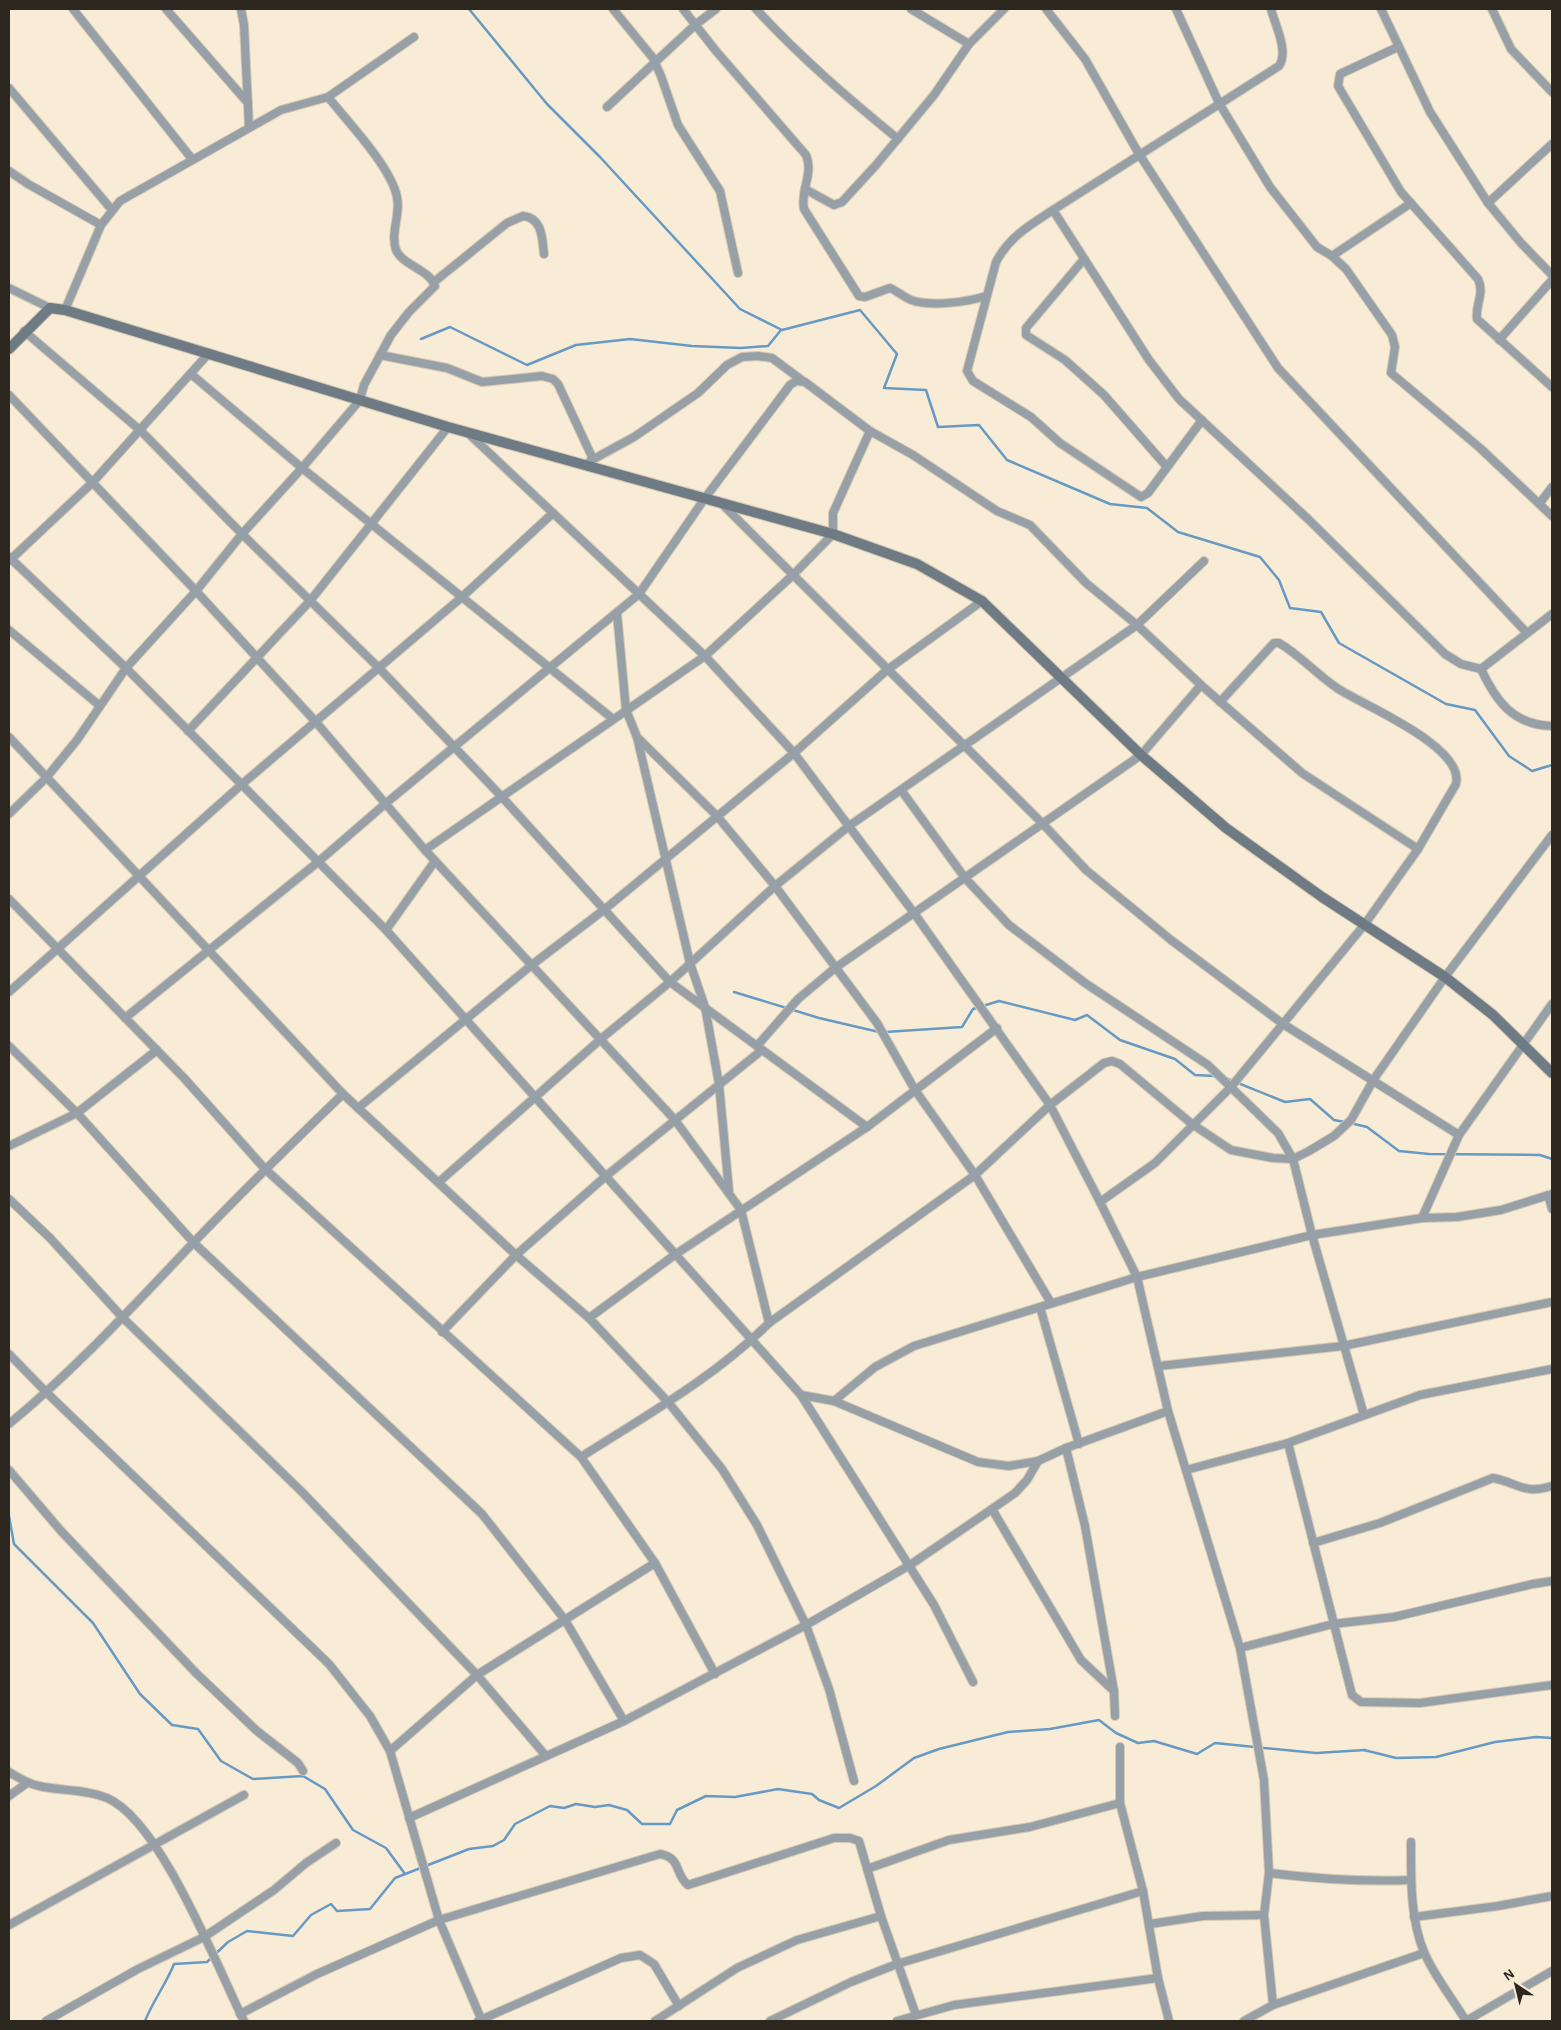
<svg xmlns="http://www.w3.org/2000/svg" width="1561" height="2030" viewBox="0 0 1561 2030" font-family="'Alegreya Sans',sans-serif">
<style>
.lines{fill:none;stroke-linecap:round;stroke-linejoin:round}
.stream{stroke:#6699c4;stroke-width:2.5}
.street-casing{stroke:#d4c9b5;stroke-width:10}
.secondary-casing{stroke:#d4c9b5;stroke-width:12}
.street{stroke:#979fa7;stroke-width:8}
.secondary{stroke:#6e7a84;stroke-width:10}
</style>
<rect width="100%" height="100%" fill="#f9ecd6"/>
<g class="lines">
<g class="stream">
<polyline points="469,9 547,104 600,157 740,309 782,330 860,310 897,354 884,388 926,390 938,427 979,425 1007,460 1110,504 1147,508 1178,532 1260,557 1279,580 1290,608 1321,612 1339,643 1446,704 1475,710 1509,756 1532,771 1552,765"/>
<polyline points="421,339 450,327 527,365 576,345 630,339 692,346 741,348 768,346 781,330"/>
<polyline points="734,992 819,1018 879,1032"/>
<polyline points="885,1032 962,1027 973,1009 999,1001 1075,1020 1087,1015 1120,1040 1175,1059 1195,1075 1215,1076"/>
<polyline points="1223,1077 1285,1102 1310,1099 1334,1120 1345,1122"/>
<polyline points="1350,1123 1367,1127 1399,1151 1429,1154 1540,1155 1552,1159"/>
<polyline points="9,1516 14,1544 93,1623 140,1694 172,1725 198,1729 221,1761 253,1779 303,1776 325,1789 353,1830 386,1848 405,1874"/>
<polyline points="1364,1750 1396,1758 1436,1757 1495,1742 1536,1737 1552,1738"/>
<path d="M145,2021C153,2001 166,1984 174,1964L207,1962L228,1942L247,1931L293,1936L311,1915L331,1904L337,1911L370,1909L395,1878L469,1849L493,1846L504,1840L515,1824L550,1806L564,1808L576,1804L595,1807L609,1805L627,1810L642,1824H670L677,1810L706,1796L735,1797L778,1789L812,1794L819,1800L839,1808L876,1786L914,1758L939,1749L1008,1732L1050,1729L1099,1720L1116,1733L1138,1743L1154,1741L1197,1754L1215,1743L1316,1753L1365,1750"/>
</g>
<defs>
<g id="street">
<polyline points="73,9 192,159"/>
<polyline points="166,9 248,103"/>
<polyline points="241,9 244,25 249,127"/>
<polyline points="613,9 653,58 661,76 678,125 720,191 738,273"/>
<path d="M683,9L716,51L806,155C814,174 800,190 804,209L859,296L865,297L890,288C897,291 904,297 911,300C931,307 967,302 986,296"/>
<path d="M756,9C800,57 848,98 898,139"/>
<polyline points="911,9 969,44"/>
<polyline points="1046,9 1085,59 1139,154 1278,368 1526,632"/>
<polyline points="1176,9 1219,103 1270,187 1317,247 1332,256 1346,269 1392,335 1395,347 1391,373 1480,448 1552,516"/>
<polyline points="1381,9 1430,112 1488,203 1521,243 1552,275"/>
<polyline points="1492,9 1511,49 1552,92"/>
<path d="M1398,47L1340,74L1338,86L1401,192L1478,279C1485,294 1475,304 1477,319L1552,387"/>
<polyline points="9,88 112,210"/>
<polyline points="607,107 695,25 716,9"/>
<polyline points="9,171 28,184 101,225"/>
<polyline points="805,189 834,205 842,202 876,165 934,95 969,44 1004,9"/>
<polyline points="1488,203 1552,144"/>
<path d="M1053,210L1149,360L1179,399L1308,519L1445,654L1461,664L1481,669C1496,701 1513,725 1552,726"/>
<polyline points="1332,256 1411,203"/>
<polyline points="1084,259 1026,328 1026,335 1065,360 1104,395 1167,467"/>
<path d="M434,282L507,223L523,216C543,218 542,239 544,254"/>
<polyline points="9,288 50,308"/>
<polyline points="65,310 101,225 120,201 281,110 328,97 414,37"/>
<polyline points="24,331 141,431 242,534 378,667 501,796 670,982 867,1127"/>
<polyline points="1499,340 1552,280"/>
<polyline points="380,355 447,368 482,382 542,376 553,379 558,384 593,459"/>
<polyline points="191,374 302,468 613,719"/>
<polyline points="9,395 196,591 315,721 425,850 675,1120 741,1210 769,1323"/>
<path d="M1202,420L1148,493L1141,497L1060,443L1031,417L973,381L967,371L996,262C1009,237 1030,225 1053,210L1279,66C1289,51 1275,25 1271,9"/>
<polyline points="468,433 705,656 794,753 914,913 1050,1105 1100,1202 1137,1277 1168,1411 1240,1648 1264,1780 1269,1873 1264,1915 1273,2005"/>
<polyline points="590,461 634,437 698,393 727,365 742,357 758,356 772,358 803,381"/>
<polyline points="721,503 1043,824 1086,870 1171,940 1283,1024 1459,1135"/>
<polyline points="1540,503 1552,487"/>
<polyline points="9,557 126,668 386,930 801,1395 934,1605 973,1682"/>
<polyline points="9,561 92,483 209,353"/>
<polyline points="617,613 626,710 637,737 690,963 705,1007 719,1084 729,1191"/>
<polyline points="9,630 100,706"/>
<polyline points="1481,669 1552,614"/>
<polyline points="188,731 310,601 448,427"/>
<polyline points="9,737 343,1094 516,1255 589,1318 668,1402 722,1469 757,1525 806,1625 829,1689 854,1781"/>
<polyline points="637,737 717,816 775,886 877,1023 915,1090 975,1175 1051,1303"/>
<polyline points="901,790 965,878 1009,925 1085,983 1208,1065 1278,1133 1293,1159 1312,1235 1364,1415"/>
<path d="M9,814L46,778L77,740L126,668L196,591L242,534L302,468L360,400L364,385L391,335L409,312L435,286C429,269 403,266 396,250C390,233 401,214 397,197C391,167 348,122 328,97"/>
<polyline points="425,850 705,656 793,575 833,534 833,513 870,431"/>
<polyline points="9,899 184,1078 265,1169 581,1457 655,1563 715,1674"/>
<polyline points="386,930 435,861"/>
<polyline points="9,992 241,785 462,597 553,513"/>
<polyline points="125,1018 318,862 385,804 639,594 705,498 790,385 796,381 805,382 870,431 913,455 997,511 1030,525 1086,583 1137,625 1204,561"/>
<polyline points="9,1046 77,1113 194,1243 482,1514 565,1620 624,1721"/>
<polyline points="757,1046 798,999 835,968 1141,755 1201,685"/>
<polyline points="358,1108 533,964 605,909 794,753 887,670 982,601"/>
<polyline points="9,1146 77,1113 157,1050"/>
<polyline points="439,1182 602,1038 670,982 775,886 849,826 1137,625 1201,685 1302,773 1418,849"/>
<polyline points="1548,1195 1552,1209"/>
<polyline points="9,1199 50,1238 123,1318 302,1492 477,1675 546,1756"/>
<path d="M1100,1202L1155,1163L1231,1087L1365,924L1418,849L1456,784C1465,746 1362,705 1337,688C1316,674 1300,655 1279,643H1274L1220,702"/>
<polyline points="1422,1218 1459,1135 1552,1004"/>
<polyline points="1040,1307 1079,1444"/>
<polyline points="589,1318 676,1254 867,1127 997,1028"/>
<polyline points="442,1332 516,1255 606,1176 762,1050"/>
<polyline points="9,1354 47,1393 329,1664 370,1716 390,1751 439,1920 482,2021"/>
<polyline points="1159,1366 1343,1346 1552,1302"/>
<polyline points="801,1395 834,1401 978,1462 1009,1466 1038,1461 1066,1448 1168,1411"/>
<polyline points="834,1401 875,1367 914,1346 1137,1277 1312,1235 1422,1218 1457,1217 1501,1210 1552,1194"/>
<path d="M9,1424C76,1369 135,1304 195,1241C243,1191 292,1143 343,1094"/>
<polyline points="1288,1443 1352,1695 1361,1702 1420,1703 1552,1685"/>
<polyline points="1066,1448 1085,1526 1114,1691 1115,1716"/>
<path d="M581,1457C645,1416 715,1377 769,1323L975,1175L1050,1105L1104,1063L1112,1061L1120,1064L1192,1124L1231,1150L1273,1158L1293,1159L1309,1151L1334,1136L1351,1120L1374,1079L1445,977L1552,835"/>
<polyline points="9,1470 61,1531 196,1673 257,1731 298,1763 303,1771"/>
<polyline points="1186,1470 1288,1443 1420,1395 1552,1369"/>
<polyline points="992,1509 1081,1660 1114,1691"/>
<path d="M1313,1543L1380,1523L1493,1478C1519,1483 1523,1495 1552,1486"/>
<polyline points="1240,1648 1333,1624 1394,1617 1533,1584 1552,1581"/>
<polyline points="1120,1747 1120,1803 1143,1891 1158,1978 1169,2021"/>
<polyline points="390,1751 477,1675 655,1563"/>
<path d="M9,1772C19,1778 28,1784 39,1786C61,1791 86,1789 107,1798C161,1821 217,1967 244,2021"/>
<polyline points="9,1796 27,1783"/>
<polyline points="409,1818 624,1721 806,1625 910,1565 992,1509 1015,1493 1027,1480 1038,1461"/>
<path d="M1411,1842C1411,1879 1410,1918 1424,1952C1434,1976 1453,1999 1466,2021"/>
<polyline points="867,1869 949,1840 1030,1827 1120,1803"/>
<path d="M1269,1873C1317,1879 1363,1882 1411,1880"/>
<polyline points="1414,1917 1498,1906 1552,1896"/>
<polyline points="1150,1924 1203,1916 1264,1915"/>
<polyline points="9,1925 244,1795"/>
<path d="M240,2014L317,1974L439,1920L660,1854C682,1858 674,1874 688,1885L834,1838H850L859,1841L881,1916L916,2015"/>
<polyline points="46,2021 138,1969 204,1937 274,1890 306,1863 336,1843"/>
<polyline points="478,2021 621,1958 640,1955 654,1964 679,2006"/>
<polyline points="655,2021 737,1968 797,1940 881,1916"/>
<polyline points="770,2021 851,1982 897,1964 1143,1891"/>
<polyline points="897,2021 954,2005 1158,1978"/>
<polyline points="1244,2021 1273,2005 1424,1953"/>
<polyline points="1466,2021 1552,1971"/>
</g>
<polyline id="secondary" points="9,349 50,308 65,310 448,427 833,534 917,564 982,601 1141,755 1226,828 1322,897 1445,977 1493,1015 1552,1073"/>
</defs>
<use href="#street" class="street-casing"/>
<use href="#secondary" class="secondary-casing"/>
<use href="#street" class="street"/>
<use href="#secondary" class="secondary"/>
</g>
<rect width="1561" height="2030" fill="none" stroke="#2c271f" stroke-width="20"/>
<g transform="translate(1516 1985) rotate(325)" stroke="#f9ecd6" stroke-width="4" paint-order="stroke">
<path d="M0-4L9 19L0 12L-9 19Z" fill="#2c271f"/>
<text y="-8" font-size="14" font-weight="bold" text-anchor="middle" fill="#2c271f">N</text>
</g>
</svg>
